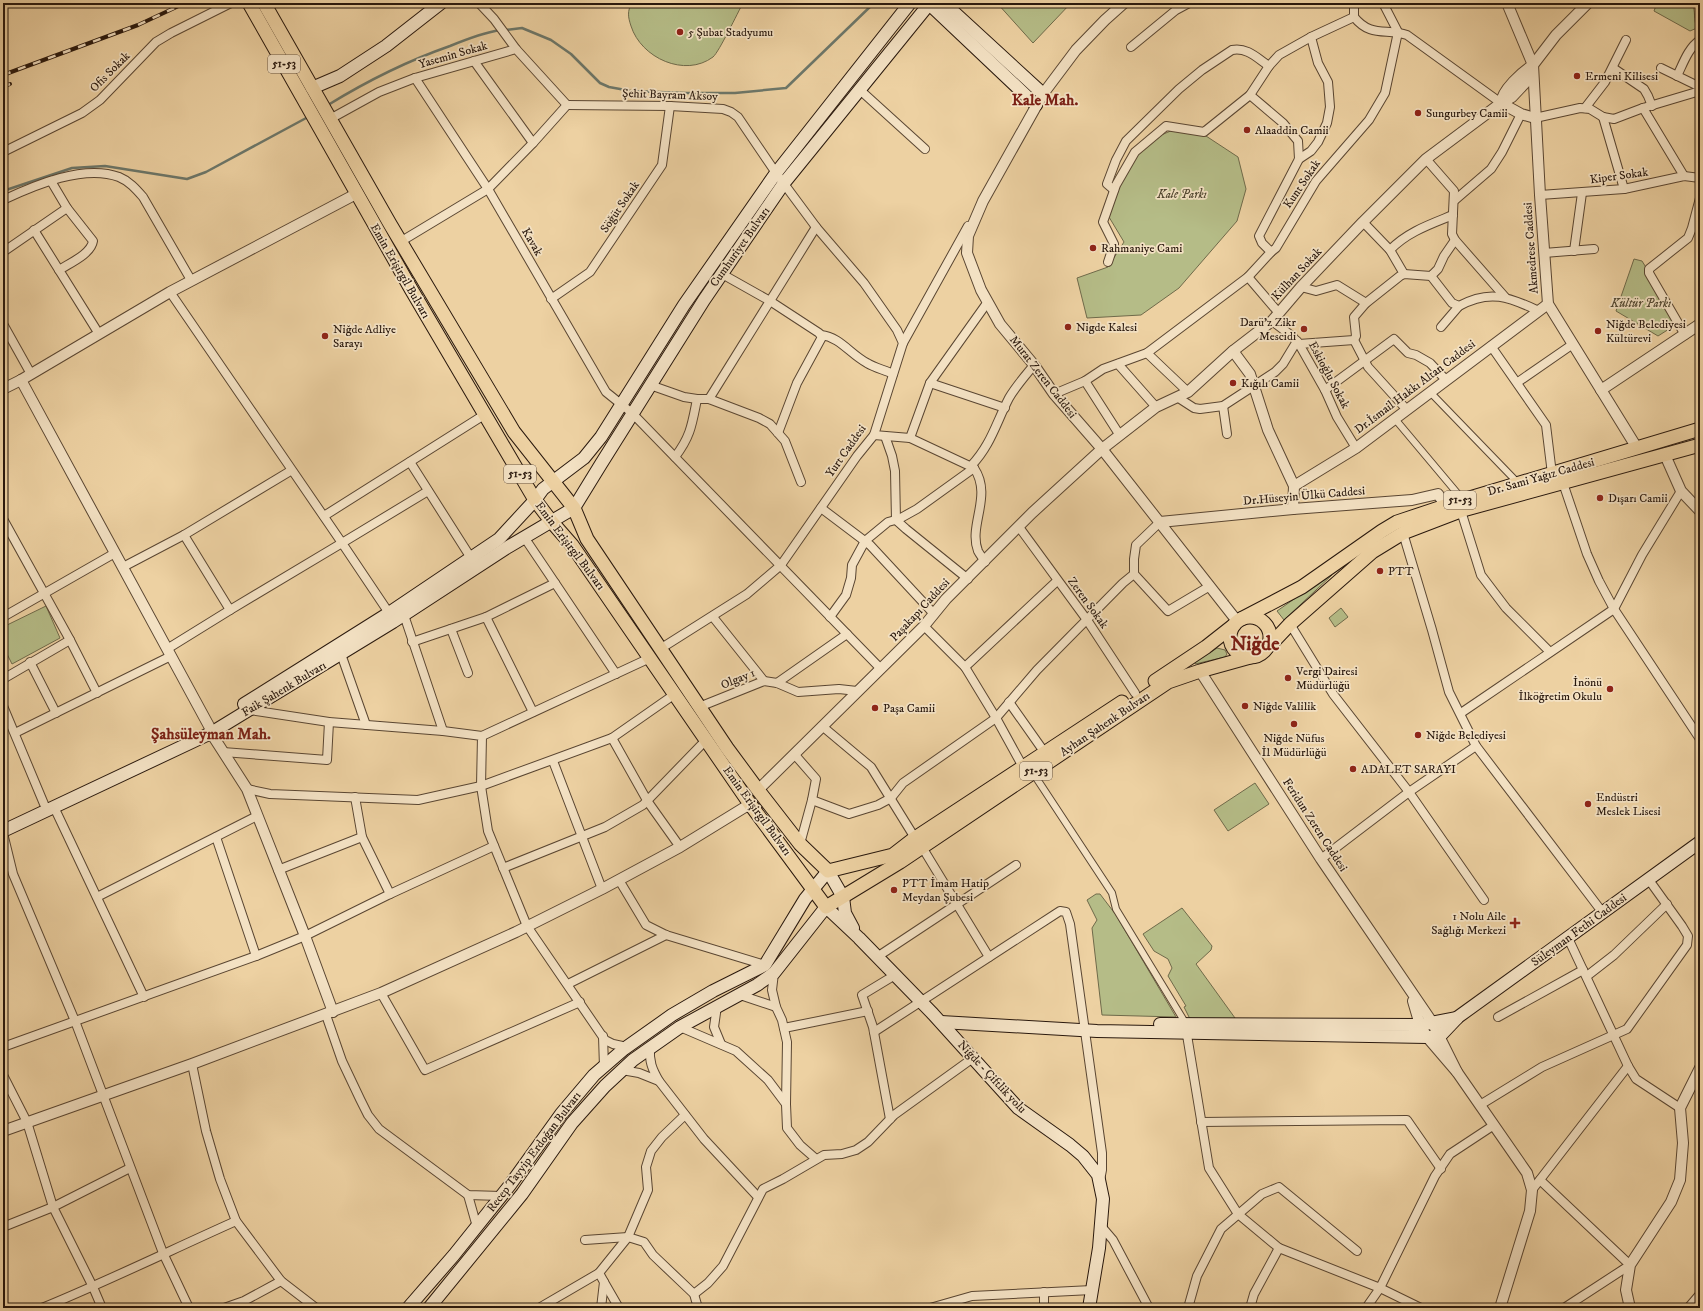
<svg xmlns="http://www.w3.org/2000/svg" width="1703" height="1311" viewBox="0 0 1703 1311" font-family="'IM FELL DW Pica',serif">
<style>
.green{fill:#b5bc87;stroke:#6f6a4a}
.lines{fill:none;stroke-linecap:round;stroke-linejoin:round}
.stream{stroke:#6c776a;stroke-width:2.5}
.pedestrian-casing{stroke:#5a4632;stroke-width:8}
.minor-casing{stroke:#5a4632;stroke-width:10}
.tertiary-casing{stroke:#5a4632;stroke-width:12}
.secondary-casing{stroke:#29180d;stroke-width:14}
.primary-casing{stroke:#29180d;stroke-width:15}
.pedestrian{stroke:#f3e1c3;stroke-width:6}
.minor{stroke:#f3e1c3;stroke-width:8}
.tertiary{stroke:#f3e1c3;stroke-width:10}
.secondary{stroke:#f3e1c3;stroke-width:12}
.primary{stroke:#edd1a2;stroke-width:13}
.rail-casing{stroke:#29180d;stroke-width:4}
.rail{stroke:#f3e1c3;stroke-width:2.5;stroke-dasharray:8;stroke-linecap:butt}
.poi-dot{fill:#8f2418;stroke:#f3e1c3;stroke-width:1.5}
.labels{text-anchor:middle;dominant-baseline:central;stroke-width:3.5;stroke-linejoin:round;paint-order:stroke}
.shield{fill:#f3e1c3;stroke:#665444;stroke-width:1}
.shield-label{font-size:11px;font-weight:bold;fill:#29180d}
.poi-label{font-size:12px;fill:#29180d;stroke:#f3e1c3;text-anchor:start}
.street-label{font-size:12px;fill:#29180d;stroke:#f3e1c3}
.park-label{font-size:12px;font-style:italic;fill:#534932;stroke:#f3e1c3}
.district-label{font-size:16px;font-weight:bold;fill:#7a1f14;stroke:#f3e1c3}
.town-label{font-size:20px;font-weight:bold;fill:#7a1f14;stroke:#f3e1c3}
</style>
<rect width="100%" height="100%" fill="#edd1a2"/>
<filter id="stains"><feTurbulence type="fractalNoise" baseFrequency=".005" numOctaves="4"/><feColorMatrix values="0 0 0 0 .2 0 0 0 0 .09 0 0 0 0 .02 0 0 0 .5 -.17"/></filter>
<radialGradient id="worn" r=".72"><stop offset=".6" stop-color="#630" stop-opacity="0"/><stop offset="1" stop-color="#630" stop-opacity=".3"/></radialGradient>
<g class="green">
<path d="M632,3H743C738,12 719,52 713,57C685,78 641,58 631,26C628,17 627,11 632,3Z"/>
<polygon points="997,3 1071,3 1033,43"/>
<path d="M1657,3H1668L1667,5L1672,7L1675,6V3H1692C1696,11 1693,19 1697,28L1690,31L1654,11Z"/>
<polygon points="1173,130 1206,136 1238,157 1246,189 1237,221 1179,288 1141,315 1087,318 1077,278 1108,267 1124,242 1109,217 1126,168 1147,141"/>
<polygon points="1634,259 1642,261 1647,269 1677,324 1658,336 1616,311"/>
<polygon points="1330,574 1332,575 1284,620 1277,611"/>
<polygon points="46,606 60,638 12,664 3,646 3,627"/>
<polygon points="1341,608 1348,617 1335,627 1329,618"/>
<polygon points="1217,648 1225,650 1227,654 1225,657 1195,664 1195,662"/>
<polygon points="1255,783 1269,804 1228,831 1214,810"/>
<polygon points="1096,894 1100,894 1116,915 1176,1017 1102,1015 1092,928 1097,920 1087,900"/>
<polygon points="1182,908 1212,946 1211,950 1196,964 1235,1018 1234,1021 1190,1019 1184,1007 1186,1006 1168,976 1172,968 1168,959 1154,951 1143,934"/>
</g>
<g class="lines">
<g class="stream">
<polyline points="505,30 522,28 551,40 571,54 600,83 609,87 631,91 686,93 735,93 786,88 874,3"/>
<path d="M328,105C367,81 407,61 450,46C467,39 482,33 500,30"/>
<polyline points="3,191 72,168 105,166 187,179 206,172 308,117"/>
</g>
<defs>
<g id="pedestrian">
<polyline points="1430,392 1518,483"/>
<polyline points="1395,419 1463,500"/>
<polyline points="1033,773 1112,893 1116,909 1186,1024"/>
</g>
<g id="minor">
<polyline points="479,3 494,19 516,49"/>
<path d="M1354,3V17C1371,38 1386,28 1407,35L1501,103"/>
<polyline points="1131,47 1176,10 1189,3"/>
<polyline points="474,61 533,143"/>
<polyline points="1613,68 1644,89 1648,96 1652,106"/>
<polyline points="1661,68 1700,87"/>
<path d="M1677,76C1683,64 1688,48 1700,40"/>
<polyline points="415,78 488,189 606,392 632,413 881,669"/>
<polyline points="860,90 925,149"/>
<polyline points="1250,95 1269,66 1279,55 1311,37"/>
<polyline points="567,105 670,106 723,109 731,112 738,117 776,173 816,227 864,283 897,330 903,343 874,435 857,456 781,565 747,594 660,649"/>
<polyline points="1585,108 1605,82 1626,40"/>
<polyline points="1643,108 1684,176"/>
<polyline points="1603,117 1624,189"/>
<polyline points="1535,118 1580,108 1590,109 1603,117 1614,119 1643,108 1700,91"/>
<polyline points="330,119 379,92 415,78 516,49 567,105"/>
<polyline points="3,152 82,113 100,100 156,42 171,33 231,3"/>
<polyline points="1299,159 1311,151 1318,142 1327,123 1330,107 1328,82 1318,63 1311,37 1354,17"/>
<polyline points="1426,159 1454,191 1452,234 1455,240 1505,297"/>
<path d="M51,181L67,208L93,241C91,254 70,263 59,270"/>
<path d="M1114,190L1107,184L1116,160L1126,141L1179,89L1202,70L1232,50C1247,47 1257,58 1269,66"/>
<polyline points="1540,195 1624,189 1684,176 1700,178"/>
<path d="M3,200C35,185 84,164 119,177C129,181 136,189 143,197L191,280"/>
<polyline points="1455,200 1491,169 1502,152 1521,114"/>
<polyline points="1363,222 1390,250 1404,274"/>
<polyline points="34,230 99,334"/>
<polyline points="400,242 488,189 533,143 567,105"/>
<path d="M1390,250C1407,232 1431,224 1453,215"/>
<polyline points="1574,251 1582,193"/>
<polyline points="3,252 67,208"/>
<polyline points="1271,252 1276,248 1316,181 1369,120 1385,93 1398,32 1383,3"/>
<polyline points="1544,253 1594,249"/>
<polyline points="1108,262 1114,244 1103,222 1116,185 1135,152 1166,126 1204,132 1250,95 1283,123 1298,141 1299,159 1259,236 1262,243 1271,252 1248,277"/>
<polyline points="722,274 770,301 819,333 822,337 797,383 778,433"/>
<path d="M1431,276L1452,303L1459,306C1490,289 1509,297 1539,311"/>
<polyline points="1301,287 1316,291 1337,285 1366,303"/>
<polyline points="170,292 292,470 184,535 230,610 342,543 292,470"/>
<polyline points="551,299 590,272 662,165 670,106"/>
<polyline points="1272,321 1292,336 1299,344 1325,390 1337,417 1356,448"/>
<polyline points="3,324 31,374"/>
<polyline points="1441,327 1459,306"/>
<path d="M821,335C840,337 850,354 867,363C875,368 885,370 893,374"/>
<polyline points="1685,335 1649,273 1649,269 1688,238 1692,228 1700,198"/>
<polyline points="1354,340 1368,367 1407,410"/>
<polyline points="903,343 968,226"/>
<polyline points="1299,344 1354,340 1356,336 1354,317 1366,303 1400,276 1404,274 1431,276 1438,269 1444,256 1455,240"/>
<polyline points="1491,346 1546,425 1552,474"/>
<polyline points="1147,353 1188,392"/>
<polyline points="1118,364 1156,407"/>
<polyline points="1085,381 1119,434"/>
<polyline points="1518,382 1573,344"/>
<polyline points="930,383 1005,408"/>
<polyline points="650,385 684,397 697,399 709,399 759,418 770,424 785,441 801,482"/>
<polyline points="1325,390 1394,339 1408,353 1416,355 1430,363 1446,380"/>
<polyline points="1054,394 1085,381 1103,369 1147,353 1248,277 1278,312"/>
<polyline points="1177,397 1194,408 1200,409 1223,406 1275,372 1283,364 1297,341"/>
<polyline points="709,399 816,227"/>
<polyline points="1223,406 1227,434"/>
<path d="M874,435L910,438L974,468C993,496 968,525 978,551C980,555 983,558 985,562"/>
<polyline points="885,436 892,456 895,471 896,520 906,529 968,579"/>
<polyline points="910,438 930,383 987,303"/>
<path d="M675,457C691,436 692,424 697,399"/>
<polyline points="410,462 471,558"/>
<path d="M971,466C991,445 996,423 1009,398C1016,386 1025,376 1034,365"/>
<polyline points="1563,483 1587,554 1599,581 1614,609 1700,739"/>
<polyline points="821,508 870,545 934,614"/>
<polyline points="1461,511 1481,575 1506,608 1550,652"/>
<polyline points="324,516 484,415"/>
<polyline points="3,519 70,640 97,693"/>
<polyline points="1019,527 1087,620 1135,693"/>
<polyline points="1403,533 1432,630 1449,692 1476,746 1603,913"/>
<polyline points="123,567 184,535"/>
<polyline points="1134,574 1168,611 1210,586"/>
<polyline points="555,583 616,674"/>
<polyline points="389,613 342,543 428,491"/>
<polyline points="404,615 443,731"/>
<polyline points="3,617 115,553"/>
<polyline points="486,617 555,583 524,537"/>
<polyline points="713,617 764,681"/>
<polyline points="830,617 846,595 851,578 852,565 865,541 888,522 899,519 917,509 974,468"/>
<polyline points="1290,624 1333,694 1409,792 1484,900"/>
<polyline points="924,626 965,667 996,718 1023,767"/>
<polyline points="451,629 468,673"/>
<polyline points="412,642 486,617 533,712"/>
<polyline points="167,649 230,610"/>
<polyline points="341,654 366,725"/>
<polyline points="30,662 56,713"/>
<polyline points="965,667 1057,581"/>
<polyline points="3,679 70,640"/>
<polyline points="777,683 847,634"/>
<polyline points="1009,702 1045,753"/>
<polyline points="3,706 44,804"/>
<polyline points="699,707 764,681 777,683 798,692 839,689 857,691"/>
<polyline points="250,710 329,722 443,731 482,736 481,786 488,831 527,926 605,1040 613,1044 627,1047"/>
<polyline points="1461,713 1614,609 1642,555 1681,491"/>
<polyline points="822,726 871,767 915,838"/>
<polyline points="15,733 171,656"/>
<polyline points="482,736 650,658"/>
<polyline points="612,738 675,694"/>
<polyline points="223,752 327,760 329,722"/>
<polyline points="795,755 816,779 812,800 800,844"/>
<polyline points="553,761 602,889"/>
<polyline points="247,789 270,794 418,800 481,786 612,738 648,802 680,847"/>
<polyline points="812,800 849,814 878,805 891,798 903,783 996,718 1037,670 1123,583 1134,574 1134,559 1136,545 1160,522"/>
<polyline points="54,807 144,997"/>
<polyline points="3,833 13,874 75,1021 163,1253 189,1308"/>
<polyline points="216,837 256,956"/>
<polyline points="922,847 989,957"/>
<polyline points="1321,859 1409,792 1476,746"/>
<polyline points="503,868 605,827 643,805 706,740"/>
<polyline points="278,870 362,837 355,797"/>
<polyline points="619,880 646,925 666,935 765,965"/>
<polyline points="390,894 494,846"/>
<polyline points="97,897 257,816"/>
<polyline points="1568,938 1628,1066 1636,1079 1680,1108"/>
<polyline points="877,957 1016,865"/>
<polyline points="774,973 772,990 776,1007 782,1020 787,1042 786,1104"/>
<polyline points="1587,976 1614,955 1667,904"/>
<polyline points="568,984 666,935"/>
<polyline points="381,993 425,1070 580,1002"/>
<polyline points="740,995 776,1007"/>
<polyline points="717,1006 714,1027 721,1044"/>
<polyline points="326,1015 342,1061 360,1099 368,1115 379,1129 468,1195 501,1196"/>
<polyline points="1498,1017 1583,970"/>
<polyline points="680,1027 736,1051 768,1080 786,1104 787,1128 800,1145 816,1159"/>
<polyline points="784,1028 868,1011"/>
<polyline points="1186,1029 1209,1168 1238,1214 1279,1248 1380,1288 1421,1308"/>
<polyline points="874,1032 1060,911 1066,912 1070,924 1102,1153 1102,1170 1100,1180"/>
<polyline points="603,1036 604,1067"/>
<polyline points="3,1047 256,956 305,936 390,894 362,837"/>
<polyline points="192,1064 206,1131 220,1179 236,1221 281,1281 316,1308"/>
<path d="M622,1070L639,1073L659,1081C652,1069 649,1061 650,1048"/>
<polyline points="3,1075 27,1122 53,1207 93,1287 102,1308"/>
<polyline points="659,1081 704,1139 758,1197"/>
<polyline points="1480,1105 1542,1067 1627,1029 1687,945 1688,936 1682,926 1649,880"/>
<polyline points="890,1119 873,1027 862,995 895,975"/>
<polyline points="1201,1122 1407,1120 1441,1169"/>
<polyline points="1540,1180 1630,1265 1564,1308"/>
<polyline points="1532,1190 1628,1066"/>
<polyline points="468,1195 477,1227"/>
<polyline points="1101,1226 1113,1240 1149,1308"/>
<polyline points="3,1227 53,1207 130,1168"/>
<polyline points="585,1240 628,1237 644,1242 653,1255 694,1294 698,1308"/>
<polyline points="604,1282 619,1308"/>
<polyline points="694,1294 708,1283 723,1266 763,1189 783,1179 824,1155 842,1154 856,1150 868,1142 894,1115 973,1058"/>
<path d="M42,1308C108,1281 171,1250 236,1221"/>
<polyline points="224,1308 244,1301 281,1281"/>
<polyline points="539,1308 599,1273"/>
<polyline points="601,1308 604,1282 599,1273 628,1237 648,1190 646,1167 651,1151 662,1137 685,1115"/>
<polyline points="930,1308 972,1296 1092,1290"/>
<polyline points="1044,1308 1044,1292"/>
<polyline points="1188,1308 1197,1276 1221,1229 1262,1194 1279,1187 1357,1251"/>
<polyline points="1250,1308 1254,1294 1279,1248"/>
<polyline points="1366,1308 1380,1288 1435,1176 1450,1154 1494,1125"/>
<polyline points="1688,1308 1700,1294"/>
</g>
<g id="tertiary">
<polyline points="1124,3 1105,20 1076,50 1043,94 983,201 968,236 967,253 981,290 1000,324 1034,365 1054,394 1102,449 1237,621"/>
<polyline points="1507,3 1533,65 1540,195 1548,304 1637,448"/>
<path d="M1533,65C1522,72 1502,90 1501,103L1512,97L1527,81L1533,65L1556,35L1588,3"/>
<polyline points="1233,351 1250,374 1268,430 1294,486 1293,509"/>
<polyline points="21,380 209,726 211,733 247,789 305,936 333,1012"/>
<polyline points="3,389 21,380 170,292 356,194"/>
<polyline points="1601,390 1700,324"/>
<polyline points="1665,455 1681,491 1700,511"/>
<polyline points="1294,486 1356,448 1548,304"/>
<polyline points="1160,522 1293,509 1412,500 1438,494 1445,505"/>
<polyline points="1200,671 1321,859 1432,1022 1457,1072"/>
<polyline points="758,790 924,626 946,599 1032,513 1102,449 1156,407 1188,392 1233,351 1272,321 1301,287 1363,222 1426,159 1501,103 1521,114 1535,118"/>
<polyline points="1413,1001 1420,1025 1427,1037 1457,1072 1527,1173 1532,1190 1530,1211 1500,1308"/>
<polyline points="3,1131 192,1064 381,993 516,932 602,889 680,847 750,804"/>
<polyline points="1630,1308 1626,1290 1630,1265 1671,1202 1680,1180 1683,1143 1680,1108 1700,1068"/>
</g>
<g id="secondary">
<polyline points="928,3 1036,105"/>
<polyline points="944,3 1043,94"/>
<polyline points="312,88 340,76 386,46 441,3"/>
<polyline points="244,704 389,613 499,539 535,500 543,489 584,458 601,437 684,305 776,173 910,3"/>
<polyline points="3,831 211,733 393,622 508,547 574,508 601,464 704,300 784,183 930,3"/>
<polyline points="941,1022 1097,1031 1427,1037 1440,1036 1458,1017 1700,842"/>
<polyline points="1160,1024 1420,1025 1457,1018"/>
<polyline points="408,1308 454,1255 510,1185 561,1114 594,1075 624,1049 672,1015 713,991 765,965 805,899 828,871 843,897 845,913 853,928"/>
<polyline points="429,1308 522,1194 572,1123 605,1086 633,1060 680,1027 757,985 774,973 826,907 859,938 933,1014 1018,1108 1070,1145 1083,1156 1098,1175 1103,1199 1099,1248 1089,1308"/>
</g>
<g id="primary">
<polyline points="249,3 411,289 535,500 551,521 572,545 750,804 826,907 900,862 1168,682 1200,671 1254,656"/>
<polyline points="264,3 390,224 514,432 574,508 587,539 727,748 758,790 800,844 828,871 893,855 915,838 1122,702"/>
<circle cx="1250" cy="637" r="20"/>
<polyline points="1241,619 1302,587 1382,531 1397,522 1463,500 1700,429"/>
<polyline points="1262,652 1273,642 1290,624 1372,552 1403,533 1463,510 1700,445"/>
<polyline points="1155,681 1206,647 1234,625"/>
</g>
</defs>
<use href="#pedestrian" class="pedestrian-casing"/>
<use href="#minor" class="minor-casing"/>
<use href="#tertiary" class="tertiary-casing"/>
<use href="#secondary" class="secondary-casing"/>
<use href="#primary" class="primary-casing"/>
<use href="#pedestrian" class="pedestrian"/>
<use href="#minor" class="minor"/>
<use href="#tertiary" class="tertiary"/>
<use href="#secondary" class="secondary"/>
<use href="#primary" class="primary"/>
<defs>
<g id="rail">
<polyline points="3,75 138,25 185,3"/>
<polyline points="3,87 10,84"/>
</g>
</defs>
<use href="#rail" class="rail-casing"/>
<use href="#rail" class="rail"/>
</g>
<g class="poi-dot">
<circle cx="680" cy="32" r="4"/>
<circle cx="1577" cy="76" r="4"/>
<circle cx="1418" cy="113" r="4"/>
<circle cx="1247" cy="130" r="4"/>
<circle cx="1093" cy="248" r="4"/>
<circle cx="1068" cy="327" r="4"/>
<circle cx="1304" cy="329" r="4"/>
<circle cx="1598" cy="331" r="4"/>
<circle cx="325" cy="336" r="4"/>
<circle cx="1233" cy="383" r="4"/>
<circle cx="1600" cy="498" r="4"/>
<circle cx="1380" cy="571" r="4"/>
<circle cx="1288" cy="678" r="4"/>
<circle cx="1610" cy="689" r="4"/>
<circle cx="1245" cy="706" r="4"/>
<circle cx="875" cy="708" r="4"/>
<circle cx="1294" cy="724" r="4"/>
<circle cx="1418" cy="735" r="4"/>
<circle cx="1353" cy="769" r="4"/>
<circle cx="1588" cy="804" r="4"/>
<circle cx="894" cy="890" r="4"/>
<path d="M1513 917h4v4h4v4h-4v4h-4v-4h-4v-4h4z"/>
</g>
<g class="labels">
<g class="shield">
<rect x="268" y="55" width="32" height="18" rx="3"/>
<rect x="504" y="465" width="32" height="18" rx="3"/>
<rect x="1444" y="491" width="32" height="18" rx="3"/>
<rect x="1020" y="762" width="32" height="18" rx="3"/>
</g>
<g class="shield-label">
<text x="284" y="64">51-53</text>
<text x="520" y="474">51-53</text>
<text x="1460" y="500">51-53</text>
<text x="1036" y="771">51-53</text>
</g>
<g class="poi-label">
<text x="688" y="32">5 Şubat Stadyumu</text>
<text x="1585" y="76">Ermeni Kilisesi</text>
<text x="1426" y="113">Sungurbey Camii</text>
<text x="1255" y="130">Alaaddin Camii</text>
<text x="1101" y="248">Rahmaniye Cami</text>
<text x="1296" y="322" text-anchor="end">Darü’z Zikr<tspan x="1296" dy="14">Mescidi</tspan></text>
<text x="1606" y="324">Niğde Belediyesi<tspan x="1606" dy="14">Kültürevi</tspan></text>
<text x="1076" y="327">Nigde Kalesi</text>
<text x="333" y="329">Niğde Adliye<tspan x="333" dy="14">Sarayı</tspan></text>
<text x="1241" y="383">Kığılı Camii</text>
<text x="1608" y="498">Dışarı Camii</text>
<text x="1388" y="571">PTT</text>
<text x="1296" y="671">Vergi Dairesi<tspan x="1296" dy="14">Müdürlüğü</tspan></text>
<text x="1602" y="682" text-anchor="end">İnönü<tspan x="1602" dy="14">İlköğretim Okulu</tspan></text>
<text x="1253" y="706">Niğde Valilik</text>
<text x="883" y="708">Paşa Camii</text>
<text x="1426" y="735">Niğde Belediyesi</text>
<text x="1294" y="738" text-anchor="middle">Niğde Nüfus<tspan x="1294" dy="14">İl Müdürlüğü</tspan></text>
<text x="1361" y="769">ADALET SARAYI</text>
<text x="1596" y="797">Endüstri<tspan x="1596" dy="14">Meslek Lisesi</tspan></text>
<text x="902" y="883">PTT İmam Hatip<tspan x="902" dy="14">Meydan Şubesi</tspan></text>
<text x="1506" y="916" text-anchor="end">1 Nolu Aile<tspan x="1506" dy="14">Sağlığı Merkezi</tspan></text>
</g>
<g class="street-label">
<text transform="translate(453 55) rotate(-16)">Yasemin Sokak</text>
<text transform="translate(110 72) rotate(-45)">Ofis Sokak</text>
<text transform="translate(670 95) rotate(2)">Şehit Bayram Aksoy</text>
<text transform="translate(1619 176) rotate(-8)">Kiper Sokak</text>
<text transform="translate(1302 184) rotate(-56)">Kunt Sokak</text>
<text transform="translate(620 207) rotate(-56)">Söğüt Sokak</text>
<text transform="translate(532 242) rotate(60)">Kavak</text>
<text transform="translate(740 247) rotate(-55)">Cumhuriyet Bulvarı</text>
<text transform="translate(1531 248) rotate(-94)">Akmedrese Caddesi</text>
<text transform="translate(400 271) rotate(60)">Emin Erişirgil Bulvarı</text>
<text transform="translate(1297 274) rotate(-47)">Külhan Sokak</text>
<text transform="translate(1329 375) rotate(62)">Eskioğlu Sokak</text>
<text transform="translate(1043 377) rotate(52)">Murat Zeren Caddesi</text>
<text transform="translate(1415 387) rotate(-37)">Dr.İsmail Hakkı Altan Caddesi</text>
<text transform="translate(846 451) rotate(-55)">Yurt Caddesi</text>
<text transform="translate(1541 477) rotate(-16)">Dr. Sami Yağız Caddesi</text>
<text transform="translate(1304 496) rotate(-5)">Dr.Hüseyin Ülkü Caddesi</text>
<text transform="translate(570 546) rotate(53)">Emin Erişirgil Bulvarı</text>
<text transform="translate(1088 603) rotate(54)">Zeren Sokak</text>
<text transform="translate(920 610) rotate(-47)">Paşakapı Caddesi</text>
<text transform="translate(738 679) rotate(-22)">Olgay 1</text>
<text transform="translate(284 689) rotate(-31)">Faik Şahenk Bulvarı</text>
<text transform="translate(1105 724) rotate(-34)">Ayhan Şahenk Bulvarı</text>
<text transform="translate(757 811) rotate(54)">Emin Erişirgil Bulvarı</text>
<text transform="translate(1315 825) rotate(57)">Feridun Zeren Caddesi</text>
<text transform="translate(1579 930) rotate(-36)">Süleyman Fethi Caddesi</text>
<text transform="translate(992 1077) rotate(47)">Niğde - Çiftlik yolu</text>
<text transform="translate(534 1152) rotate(-53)">Recep Tayyip Erdoğan Bulvarı</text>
</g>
<g class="park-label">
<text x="1182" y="194">Kale Parkı</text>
<text x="1641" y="303">Kültür Parkı</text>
</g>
<g class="district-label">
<text x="1045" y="100">Kale Mah.</text>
<text x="211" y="734">Şahsüleyman Mah.</text>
</g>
<g class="town-label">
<text x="1255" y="644">Niğde</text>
</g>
</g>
<rect width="1703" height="1311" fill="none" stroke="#edd1a2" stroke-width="16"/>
<rect x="4" y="4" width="1695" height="1303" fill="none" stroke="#29180d" stroke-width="2"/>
<rect x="8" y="8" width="1687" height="1295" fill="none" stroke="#29180d"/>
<rect width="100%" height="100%" filter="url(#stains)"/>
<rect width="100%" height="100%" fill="url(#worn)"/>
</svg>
